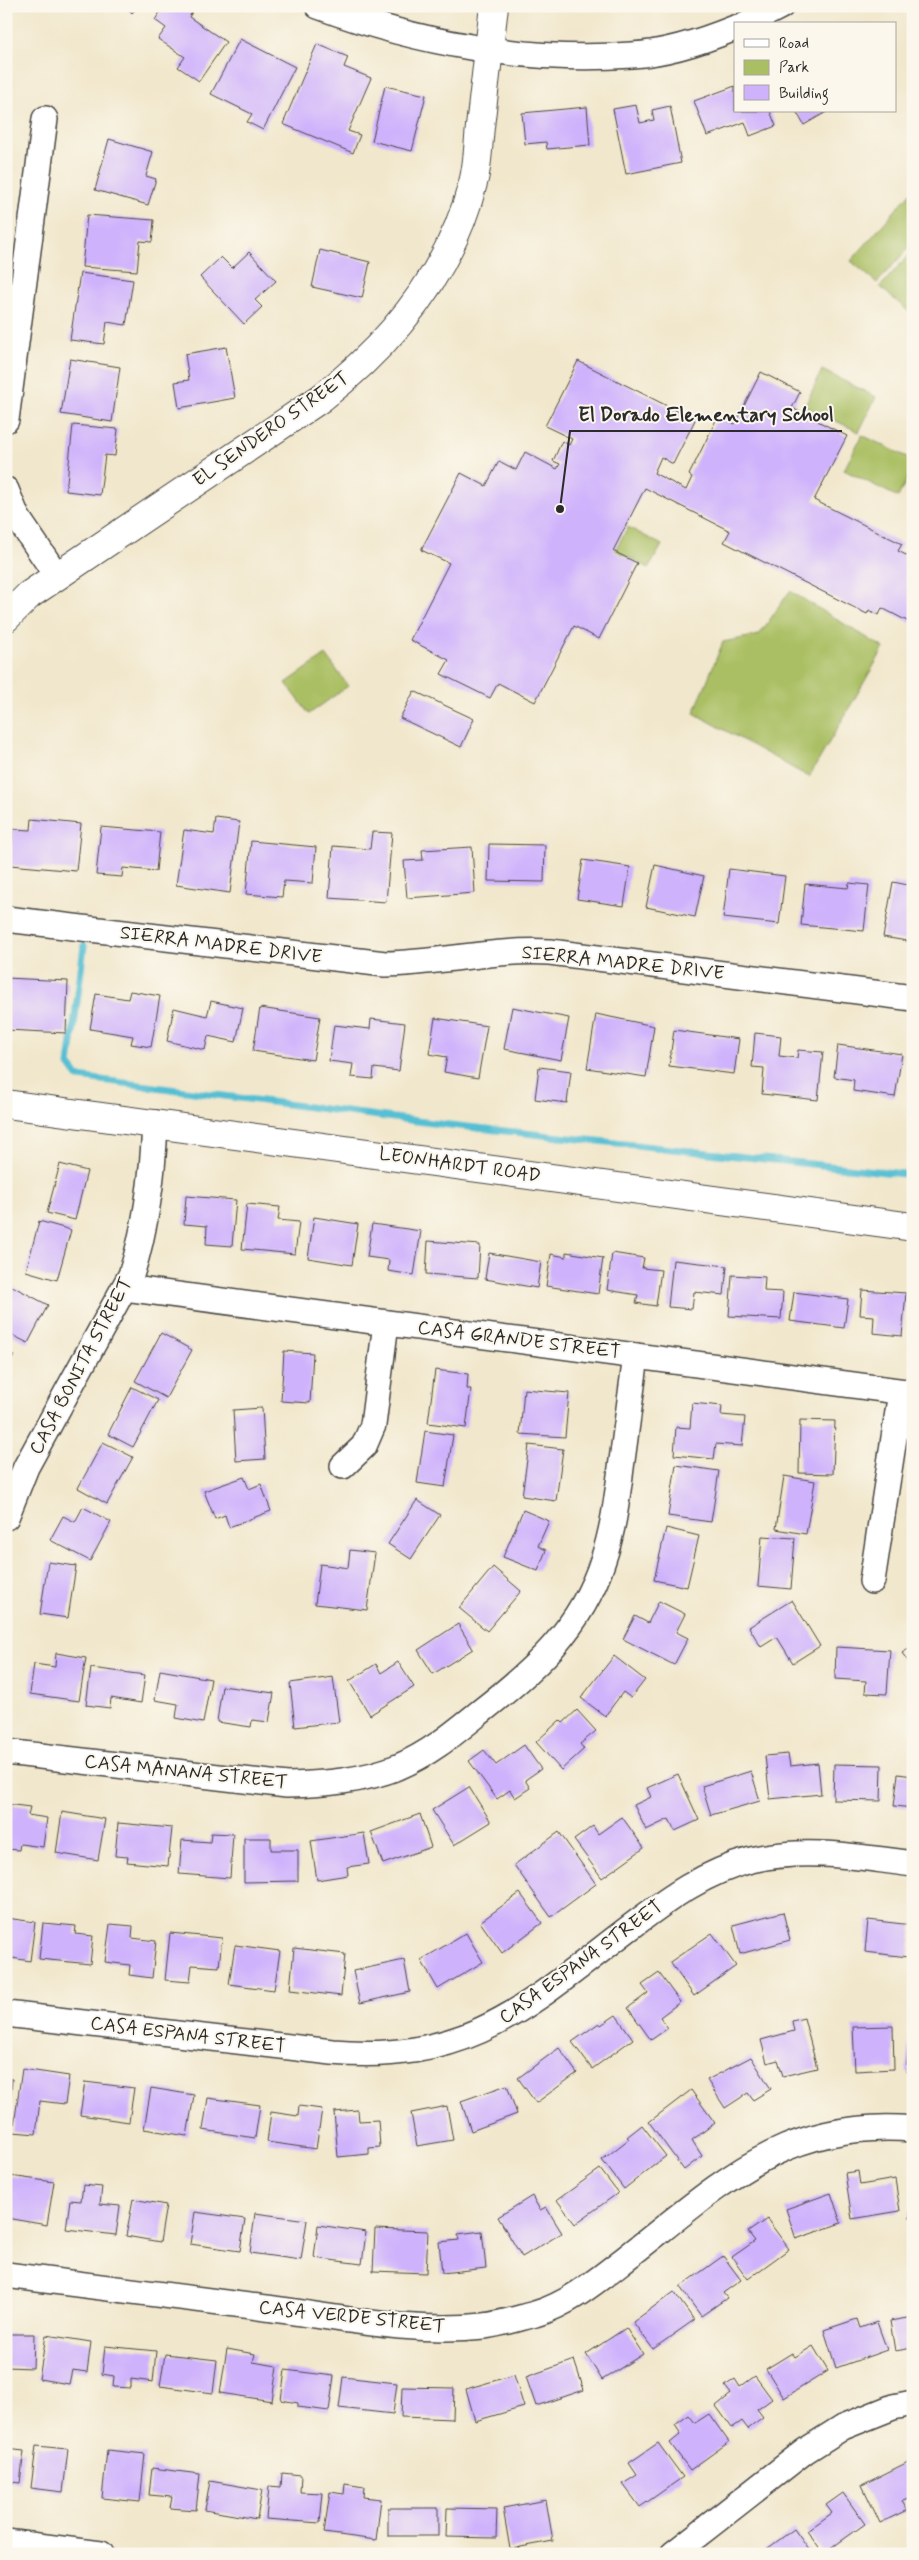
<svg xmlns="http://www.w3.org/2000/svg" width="919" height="2560" viewBox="0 0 919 2560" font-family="Mynerve,sans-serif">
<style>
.green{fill:#aabf63;stroke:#6a7547}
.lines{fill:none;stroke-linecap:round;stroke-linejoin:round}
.stream{stroke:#56bfd3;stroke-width:7}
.building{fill:#cfb2fc}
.street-casing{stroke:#494743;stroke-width:28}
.secondary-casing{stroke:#494743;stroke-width:30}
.street{stroke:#fff;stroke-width:25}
.secondary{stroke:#fff;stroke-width:28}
.labels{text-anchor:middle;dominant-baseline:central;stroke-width:4;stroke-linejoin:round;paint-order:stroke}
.street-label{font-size:19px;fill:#2b2b2b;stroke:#fbf7ec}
.leader{fill:none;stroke:#2b2b2b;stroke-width:2}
.callout-dot{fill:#2b2b2b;stroke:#fbf7ec;stroke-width:2}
.callout-label{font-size:20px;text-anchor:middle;font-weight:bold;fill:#2b2b2b;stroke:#fbf7ec;stroke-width:4;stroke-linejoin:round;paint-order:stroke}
</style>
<rect width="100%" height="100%" fill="#fbf7ec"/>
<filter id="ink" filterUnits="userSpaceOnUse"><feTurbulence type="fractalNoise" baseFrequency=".02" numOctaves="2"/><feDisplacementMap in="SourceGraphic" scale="10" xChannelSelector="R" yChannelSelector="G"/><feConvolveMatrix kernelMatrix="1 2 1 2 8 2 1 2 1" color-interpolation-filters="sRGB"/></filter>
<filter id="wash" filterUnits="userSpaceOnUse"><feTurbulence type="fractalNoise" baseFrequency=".0096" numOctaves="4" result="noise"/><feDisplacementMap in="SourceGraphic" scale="20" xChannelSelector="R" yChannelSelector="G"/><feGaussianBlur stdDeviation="1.12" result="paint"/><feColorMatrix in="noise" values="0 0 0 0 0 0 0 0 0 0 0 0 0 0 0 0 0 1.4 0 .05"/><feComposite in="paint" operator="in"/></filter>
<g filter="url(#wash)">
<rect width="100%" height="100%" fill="#f1e7cc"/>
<g class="green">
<polygon points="913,190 913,243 877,283 851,261"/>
<polygon points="913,250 913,315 880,287"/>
<polygon points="822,370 876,397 859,432 805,406"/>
<polygon points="862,435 913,460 913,467 898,497 844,470"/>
<polygon points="628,527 662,545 649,568 615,550"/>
<polygon points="790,591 884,648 809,777 694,713 723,642 759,635"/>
<polygon points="326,655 348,686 309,714 286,683"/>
</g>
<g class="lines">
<polyline class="stream" points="84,946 69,1065 78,1077 440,1124 913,1175"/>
</g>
<g id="blocks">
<g class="building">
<polygon points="125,6 138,6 132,13"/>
<polygon points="164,6 196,6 189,17 226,42 199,81 178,67 185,57 158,39 166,28 155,20"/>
<polygon points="240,39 295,67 263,130 247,122 252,114 211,94"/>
<polygon points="317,44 348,57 344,67 371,78 348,131 360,135 353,153 283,124"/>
<polygon points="385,86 426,95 412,151 372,141"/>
<polygon points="735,86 735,111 770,111 776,126 750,136 745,122 707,136 694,101"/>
<polygon points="636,105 640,123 654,120 652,110 670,106 681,163 626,174 613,109"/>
<polygon points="587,107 590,145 547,149 546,142 525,144 522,113"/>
<polygon points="796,111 828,111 804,125"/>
<polygon points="109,139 153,152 146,176 156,179 148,205 95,190"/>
<polygon points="87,215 154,220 152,242 140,241 137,271 82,267"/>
<polygon points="320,250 370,262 362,298 312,287"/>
<polygon points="249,252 276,281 255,300 262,307 244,324 200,277 221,257 232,268"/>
<polygon points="80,273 133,280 126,325 107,322 104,344 70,340"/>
<polygon points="226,347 235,398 179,408 175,382 189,380 185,354"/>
<polygon points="70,359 120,367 112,422 61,414"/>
<polygon points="578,361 695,420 673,464 661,457 654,473 686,490 692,477 689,475 718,416 735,424 761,372 800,392 792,408 847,436 814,500 902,544 898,551 910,557 908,559 913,562 911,623 882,608 879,615 869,610 867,614 724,542 730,531 645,488 613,551 637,563 599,639 574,626 535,702 498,683 490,698 441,674 449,660 410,640 449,563 421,550 461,473 486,486 499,461 516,470 525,452 557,469 560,464 553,461 562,441 569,445 572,439 545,426"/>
<polygon points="73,425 118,429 115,456 105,455 100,495 66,491"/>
<polygon points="414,691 474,719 461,747 400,718"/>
<polygon points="32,819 81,824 76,871 10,865 13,829 31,830"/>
<polygon points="216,819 239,822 230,893 176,885 184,830 214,834"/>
<polygon points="101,827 160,832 156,871 123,868 122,877 96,875"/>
<polygon points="372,832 392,833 386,902 329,898 333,846 370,849"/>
<polygon points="251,841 316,847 313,883 284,881 282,897 246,894"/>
<polygon points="489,844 545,845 544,882 488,881"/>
<polygon points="472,847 475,893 407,898 404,861 423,860 422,850"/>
<polygon points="583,860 630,867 624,906 577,899"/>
<polygon points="655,865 704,876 695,917 646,907"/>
<polygon points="729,869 785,876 779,924 723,918"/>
<polygon points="893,882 913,886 913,942 883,937"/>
<polygon points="849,883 869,885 864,931 801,925 805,884 848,888"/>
<polygon points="6,978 68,981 66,1033 6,1030"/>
<polygon points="130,991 160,996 151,1047 131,1044 133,1036 90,1029 96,994 128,999"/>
<polygon points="211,1001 243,1008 236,1042 208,1036 205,1050 167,1041 174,1008 207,1016"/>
<polygon points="512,1007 569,1018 561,1060 504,1049"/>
<polygon points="260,1008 320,1017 313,1060 253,1051"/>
<polygon points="596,1014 654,1026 646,1077 587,1068"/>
<polygon points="435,1018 487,1026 478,1078 444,1072 447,1057 429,1054"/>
<polygon points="371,1019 405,1023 399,1071 374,1068 373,1079 351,1077 353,1064 329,1061 334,1025 370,1029"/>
<polygon points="674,1030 739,1039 734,1074 669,1066"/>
<polygon points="755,1033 781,1036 779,1056 797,1058 798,1050 823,1052 818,1100 762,1094 764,1068 752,1067"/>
<polygon points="838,1045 902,1054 895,1097 853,1091 854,1080 834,1077"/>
<polygon points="539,1067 571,1071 567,1103 535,1099"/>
<polygon points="912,1084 913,1084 913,1097 910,1096"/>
<polygon points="60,1164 87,1171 75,1220 47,1213"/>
<polygon points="186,1196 236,1200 232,1246 206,1244 207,1226 184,1224"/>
<polygon points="247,1204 280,1207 278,1220 299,1222 295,1254 242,1249"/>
<polygon points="314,1217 358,1224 352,1265 308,1258"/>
<polygon points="39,1221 71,1230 57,1280 26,1271"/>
<polygon points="372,1224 421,1231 414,1275 388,1271 389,1260 367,1257"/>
<polygon points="428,1241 480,1245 478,1278 426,1274"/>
<polygon points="566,1252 603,1258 598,1294 546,1286 551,1254 566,1257"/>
<polygon points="489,1253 541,1262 537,1288 485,1279"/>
<polygon points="612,1253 644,1258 642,1268 661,1270 656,1306 636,1303 638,1295 607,1290"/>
<polygon points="673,1260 727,1266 724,1295 694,1292 692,1309 668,1307"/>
<polygon points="732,1275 765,1277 764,1291 783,1292 781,1319 729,1316"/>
<polygon points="12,1286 48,1305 28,1343 6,1332 6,1297"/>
<polygon points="862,1290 906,1293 902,1336 873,1333 874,1316 860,1315"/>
<polygon points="794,1292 848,1299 844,1328 790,1321"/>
<polygon points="161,1333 192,1350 166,1398 135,1381"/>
<polygon points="6,1351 14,1356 6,1369"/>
<polygon points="284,1351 313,1353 310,1403 281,1401"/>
<polygon points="435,1370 468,1374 467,1389 471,1389 466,1428 428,1423"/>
<polygon points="132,1387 158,1400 133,1447 108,1434"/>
<polygon points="524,1389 569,1393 565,1437 520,1434"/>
<polygon points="692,1403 722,1406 721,1415 745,1417 742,1446 716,1444 714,1459 674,1455 676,1427 690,1428"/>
<polygon points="262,1408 265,1459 236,1461 233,1410"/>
<polygon points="800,1420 835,1421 833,1474 799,1473"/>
<polygon points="425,1431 453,1435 445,1487 417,1483"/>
<polygon points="103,1442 133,1457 107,1504 78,1488"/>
<polygon points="529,1445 563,1449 556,1501 522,1496"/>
<polygon points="676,1465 719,1471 711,1522 668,1516"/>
<polygon points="784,1476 815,1481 806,1534 776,1529"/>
<polygon points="244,1477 249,1489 261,1484 271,1511 229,1527 225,1515 215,1519 204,1491"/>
<polygon points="417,1500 440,1515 411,1559 388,1544"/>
<polygon points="83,1507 111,1522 90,1561 50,1540 63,1516 75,1522"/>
<polygon points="523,1510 549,1521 538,1546 546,1550 538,1571 503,1557"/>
<polygon points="666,1528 699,1536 687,1587 654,1580"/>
<polygon points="762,1536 795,1538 791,1589 758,1586"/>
<polygon points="350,1550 375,1553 367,1610 315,1604 320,1564 348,1568"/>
<polygon points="48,1562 76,1566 68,1618 40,1614"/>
<polygon points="493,1567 521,1591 487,1631 459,1608"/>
<polygon points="792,1600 820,1646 793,1663 777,1637 761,1647 749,1627"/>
<polygon points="659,1601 685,1614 676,1632 688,1638 674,1665 623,1639 635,1616 648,1623"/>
<polygon points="458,1624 473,1649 433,1674 418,1650"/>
<polygon points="913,1646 913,1668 902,1653"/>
<polygon points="836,1647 890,1650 887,1694 865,1693 866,1681 835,1679"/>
<polygon points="56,1653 86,1658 79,1701 30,1694 34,1664 55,1667"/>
<polygon points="614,1656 645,1680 631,1698 623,1692 605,1716 581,1698"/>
<polygon points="398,1662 414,1687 370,1715 349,1681 376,1664 381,1673"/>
<polygon points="91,1668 145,1675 141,1703 111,1698 110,1708 86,1705"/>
<polygon points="160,1670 211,1679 203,1723 176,1718 178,1704 155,1700"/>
<polygon points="333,1677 339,1722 295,1727 290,1683"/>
<polygon points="222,1686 274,1693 269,1722 252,1720 251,1727 217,1722"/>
<polygon points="577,1710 596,1731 580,1744 584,1749 561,1770 536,1742 560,1720 563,1723"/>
<polygon points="524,1745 541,1769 525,1780 530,1788 515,1798 510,1790 497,1799 469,1761 484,1750 496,1765"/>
<polygon points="788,1754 790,1766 818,1763 821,1794 770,1799 765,1756"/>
<polygon points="834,1764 882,1765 881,1801 833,1800"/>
<polygon points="751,1771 760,1801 711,1815 702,1786"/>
<polygon points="678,1774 699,1820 675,1831 669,1819 646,1830 634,1805 651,1797 647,1788"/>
<polygon points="898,1774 913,1776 913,1808 894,1806"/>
<polygon points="469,1787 491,1822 454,1845 432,1810"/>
<polygon points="6,1804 30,1807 28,1815 47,1818 43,1847 20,1844 19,1850 6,1849"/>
<polygon points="62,1812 105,1819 98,1860 56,1853"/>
<polygon points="420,1814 431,1847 383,1864 371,1832"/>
<polygon points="622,1817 644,1848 602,1878 574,1840 593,1826 598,1834"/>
<polygon points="118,1823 172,1828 168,1866 127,1862 128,1857 115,1856"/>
<polygon points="559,1832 596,1884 551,1917 514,1865"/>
<polygon points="211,1833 233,1834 230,1878 179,1874 182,1840 210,1842"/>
<polygon points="364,1833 369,1864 347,1867 348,1875 317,1880 311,1841"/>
<polygon points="244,1838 271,1838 271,1850 298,1850 298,1881 244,1882"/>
<polygon points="520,1893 542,1923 502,1953 480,1922"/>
<polygon points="783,1912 790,1940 740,1954 733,1925"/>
<polygon points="6,1918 35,1922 30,1961 6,1957"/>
<polygon points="868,1920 912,1925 908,1957 865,1952"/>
<polygon points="43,1923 76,1926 75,1934 93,1936 90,1964 39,1959"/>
<polygon points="110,1924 133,1926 132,1938 156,1941 152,1978 129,1975 130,1965 105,1962"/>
<polygon points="170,1933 222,1938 219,1967 192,1965 190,1982 165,1980"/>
<polygon points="466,1933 483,1962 438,1989 421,1960"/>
<polygon points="712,1933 736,1966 694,1996 670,1962"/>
<polygon points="235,1945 280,1951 274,1990 229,1984"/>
<polygon points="294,1948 345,1954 341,1996 290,1990"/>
<polygon points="404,1960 410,1992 360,2003 353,1971"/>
<polygon points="659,1973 680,2002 660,2017 668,2028 651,2040 628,2008 648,1993 642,1985"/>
<polygon points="616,2015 633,2039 592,2069 572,2042 599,2023 601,2025"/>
<polygon points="804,2018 817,2068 783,2076 778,2060 767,2063 761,2040 794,2031 792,2021"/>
<polygon points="893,2026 894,2069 855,2071 853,2027"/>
<polygon points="910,2029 913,2030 913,2073 906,2072"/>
<polygon points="559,2048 577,2073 536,2103 518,2078"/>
<polygon points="751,2057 771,2089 753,2100 748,2093 725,2108 707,2080"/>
<polygon points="22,2069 69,2076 65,2104 40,2101 36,2134 13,2132"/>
<polygon points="6,2079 12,2079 10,2107 6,2107"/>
<polygon points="85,2082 134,2088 129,2122 80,2115"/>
<polygon points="507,2085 517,2114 471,2131 461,2101"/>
<polygon points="151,2088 194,2095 187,2136 144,2129"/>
<polygon points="691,2090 715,2123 692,2140 702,2156 684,2170 649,2122"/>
<polygon points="208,2098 260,2105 255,2138 203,2130"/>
<polygon points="299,2106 322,2109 316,2149 267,2142 271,2112 298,2116"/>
<polygon points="447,2106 453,2140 417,2146 411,2113"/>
<polygon points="358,2110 359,2121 378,2120 380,2147 369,2148 369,2154 338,2157 334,2112"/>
<polygon points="642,2125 666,2156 624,2189 602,2160 629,2139 627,2137"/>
<polygon points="600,2169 618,2193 575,2224 557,2200"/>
<polygon points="858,2171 860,2185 895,2179 900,2211 852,2219 845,2173"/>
<polygon points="10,2176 54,2182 47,2225 6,2218"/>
<polygon points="83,2185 102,2187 100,2204 120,2206 116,2235 66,2229 70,2200 81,2201"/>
<polygon points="831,2193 841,2223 796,2239 786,2209"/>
<polygon points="532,2196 540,2210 546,2207 562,2233 522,2257 498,2217"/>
<polygon points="133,2199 166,2205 160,2242 126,2236"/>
<polygon points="912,2201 913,2201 913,2218 909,2218"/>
<polygon points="195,2212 245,2219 240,2251 190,2244"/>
<polygon points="255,2213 307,2220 301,2260 250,2253"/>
<polygon points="767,2219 789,2249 748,2279 732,2257 755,2241 748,2232"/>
<polygon points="318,2225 366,2232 362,2264 314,2258"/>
<polygon points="375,2229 428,2231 426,2273 373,2271"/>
<polygon points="482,2231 486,2268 442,2273 439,2242 459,2240 458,2234"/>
<polygon points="723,2256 741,2280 723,2293 727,2298 701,2316 680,2287"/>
<polygon points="674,2292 694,2320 653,2349 633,2322"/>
<polygon points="913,2317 913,2348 895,2351 890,2321"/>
<polygon points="857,2319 860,2328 877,2322 887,2350 836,2368 824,2330"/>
<polygon points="626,2328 643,2354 602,2380 586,2354"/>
<polygon points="6,2334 34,2334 33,2368 6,2367"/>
<polygon points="46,2335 91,2342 87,2372 72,2370 69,2384 39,2379"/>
<polygon points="105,2346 156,2351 153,2382 131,2379 131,2388 113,2387 114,2376 102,2374"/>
<polygon points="813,2346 828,2371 784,2398 766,2369 792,2353 795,2357"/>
<polygon points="227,2349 255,2354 253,2362 277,2366 272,2401 220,2393"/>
<polygon points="165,2354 217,2360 213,2393 160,2386"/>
<polygon points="574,2360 584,2390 536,2406 526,2377"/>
<polygon points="285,2370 334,2376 329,2411 298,2407 298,2403 281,2400"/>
<polygon points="514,2375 524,2407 475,2421 466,2389"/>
<polygon points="755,2376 772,2399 757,2410 763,2418 748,2429 742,2421 732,2428 716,2406 731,2394 725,2386 735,2379 740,2387"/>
<polygon points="343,2377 397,2383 393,2414 339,2408"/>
<polygon points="402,2387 454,2388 453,2419 401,2417"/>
<polygon points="709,2414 729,2442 690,2470 670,2443 681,2434 675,2425 689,2415 695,2423"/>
<polygon points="658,2443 683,2477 640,2507 623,2484 637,2475 629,2463"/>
<polygon points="36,2446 68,2449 63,2492 31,2488"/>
<polygon points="6,2449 24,2451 20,2483 6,2481"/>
<polygon points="107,2450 145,2454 140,2502 102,2498"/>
<polygon points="908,2462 913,2472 913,2496 902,2501 907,2510 880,2523 862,2485"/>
<polygon points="152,2468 200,2474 196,2510 170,2508 172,2497 149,2495"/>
<polygon points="282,2473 301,2475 300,2492 323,2493 320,2523 266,2519 269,2486 281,2487"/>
<polygon points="210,2481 262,2490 257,2519 205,2510"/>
<polygon points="345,2484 364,2487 363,2497 381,2499 376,2540 324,2533 330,2492 344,2494"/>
<polygon points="843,2493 865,2524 823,2554 807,2531 832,2513 826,2505"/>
<polygon points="546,2500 553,2541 510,2549 503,2508"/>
<rect x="388" y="2508" width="50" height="28"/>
<polygon points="447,2508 497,2509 496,2538 446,2537"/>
<polygon points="794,2529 812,2554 760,2554"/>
</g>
</g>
</g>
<g filter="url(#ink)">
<use href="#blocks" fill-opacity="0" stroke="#494743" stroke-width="1"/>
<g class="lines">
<defs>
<g id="street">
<path d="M318,6C417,43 527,63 632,55C667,53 703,41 735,28"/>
<polyline points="746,24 781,6"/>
<polyline points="6,420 45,119"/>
<polyline points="6,490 17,517 57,576"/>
<path d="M6,919L385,964C440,963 494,949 550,952L913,998"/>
<polyline points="125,1288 913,1393"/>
<polyline points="343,1466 364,1446 373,1425 386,1323"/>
<path d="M6,1517L26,1467L131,1275C147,1225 153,1175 155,1123"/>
<polyline points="872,1581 901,1392"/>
<path d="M6,1752L287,1785C325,1784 362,1781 398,1767C429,1754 453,1734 479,1713C534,1670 581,1629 603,1560C613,1531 617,1499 621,1468C626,1430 631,1393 636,1356"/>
<path d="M6,2014L332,2052C472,2064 529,2004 632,1926C669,1898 705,1872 751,1860C805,1847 859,1857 913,1864"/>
<path d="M6,2275C93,2286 180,2297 266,2308C337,2317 412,2334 484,2326C501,2324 519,2318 535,2314C569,2304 599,2279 626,2258C720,2185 784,2118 913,2129"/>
<polyline points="6,2542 101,2554"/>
<polyline points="673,2554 805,2451 843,2427 893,2407 913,2403"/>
</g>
<g id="secondary">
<path d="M6,618L29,595L320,399C392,343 450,273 473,183C478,165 478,145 480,127C485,87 489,46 494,6"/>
<polyline points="6,1104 913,1227"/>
</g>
</defs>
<use href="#street" class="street-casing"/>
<use href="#secondary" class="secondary-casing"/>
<use href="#street" class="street"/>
<use href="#secondary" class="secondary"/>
</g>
</g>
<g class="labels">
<g class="street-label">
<text transform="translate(271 429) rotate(-35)">EL SENDERO STREET</text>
<text transform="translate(221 945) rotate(7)">SIERRA MADRE DRIVE</text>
<text transform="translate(623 963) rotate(6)">SIERRA MADRE DRIVE</text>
<text transform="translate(460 1165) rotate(8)">LEONHARDT ROAD</text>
<text transform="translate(519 1340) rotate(7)">CASA GRANDE STREET</text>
<text transform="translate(81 1366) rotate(-62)">CASA BONITA STREET</text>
<text transform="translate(186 1772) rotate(6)">CASA MANANA STREET</text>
<text transform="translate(581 1962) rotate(-36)">CASA ESPANA STREET</text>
<text transform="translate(188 2035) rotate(7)">CASA ESPANA STREET</text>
<text transform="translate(352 2317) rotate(6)">CASA VERDE STREET</text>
</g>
</g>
<path class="leader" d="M560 509L570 431H842"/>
<circle class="callout-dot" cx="560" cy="509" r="5"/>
<g class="callout-label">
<text x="706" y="421">El Dorado Elementary School</text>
</g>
<rect width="919" height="2560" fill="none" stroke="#fbf7ec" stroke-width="25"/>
<rect x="734" y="22" width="162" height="90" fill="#fbf7ec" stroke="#a8a59f"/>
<rect x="744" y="39" width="25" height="8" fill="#ffffff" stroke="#a8a59f"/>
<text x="779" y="48" font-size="15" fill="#2b2b2b">Road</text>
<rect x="744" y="60" width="25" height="15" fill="#aabf63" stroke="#a8a59f"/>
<text x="779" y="72" font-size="15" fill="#2b2b2b">Park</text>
<rect x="744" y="85" width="25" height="15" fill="#cfb2fc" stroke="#a8a59f"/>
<text x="779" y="98" font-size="15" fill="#2b2b2b">Building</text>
</svg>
